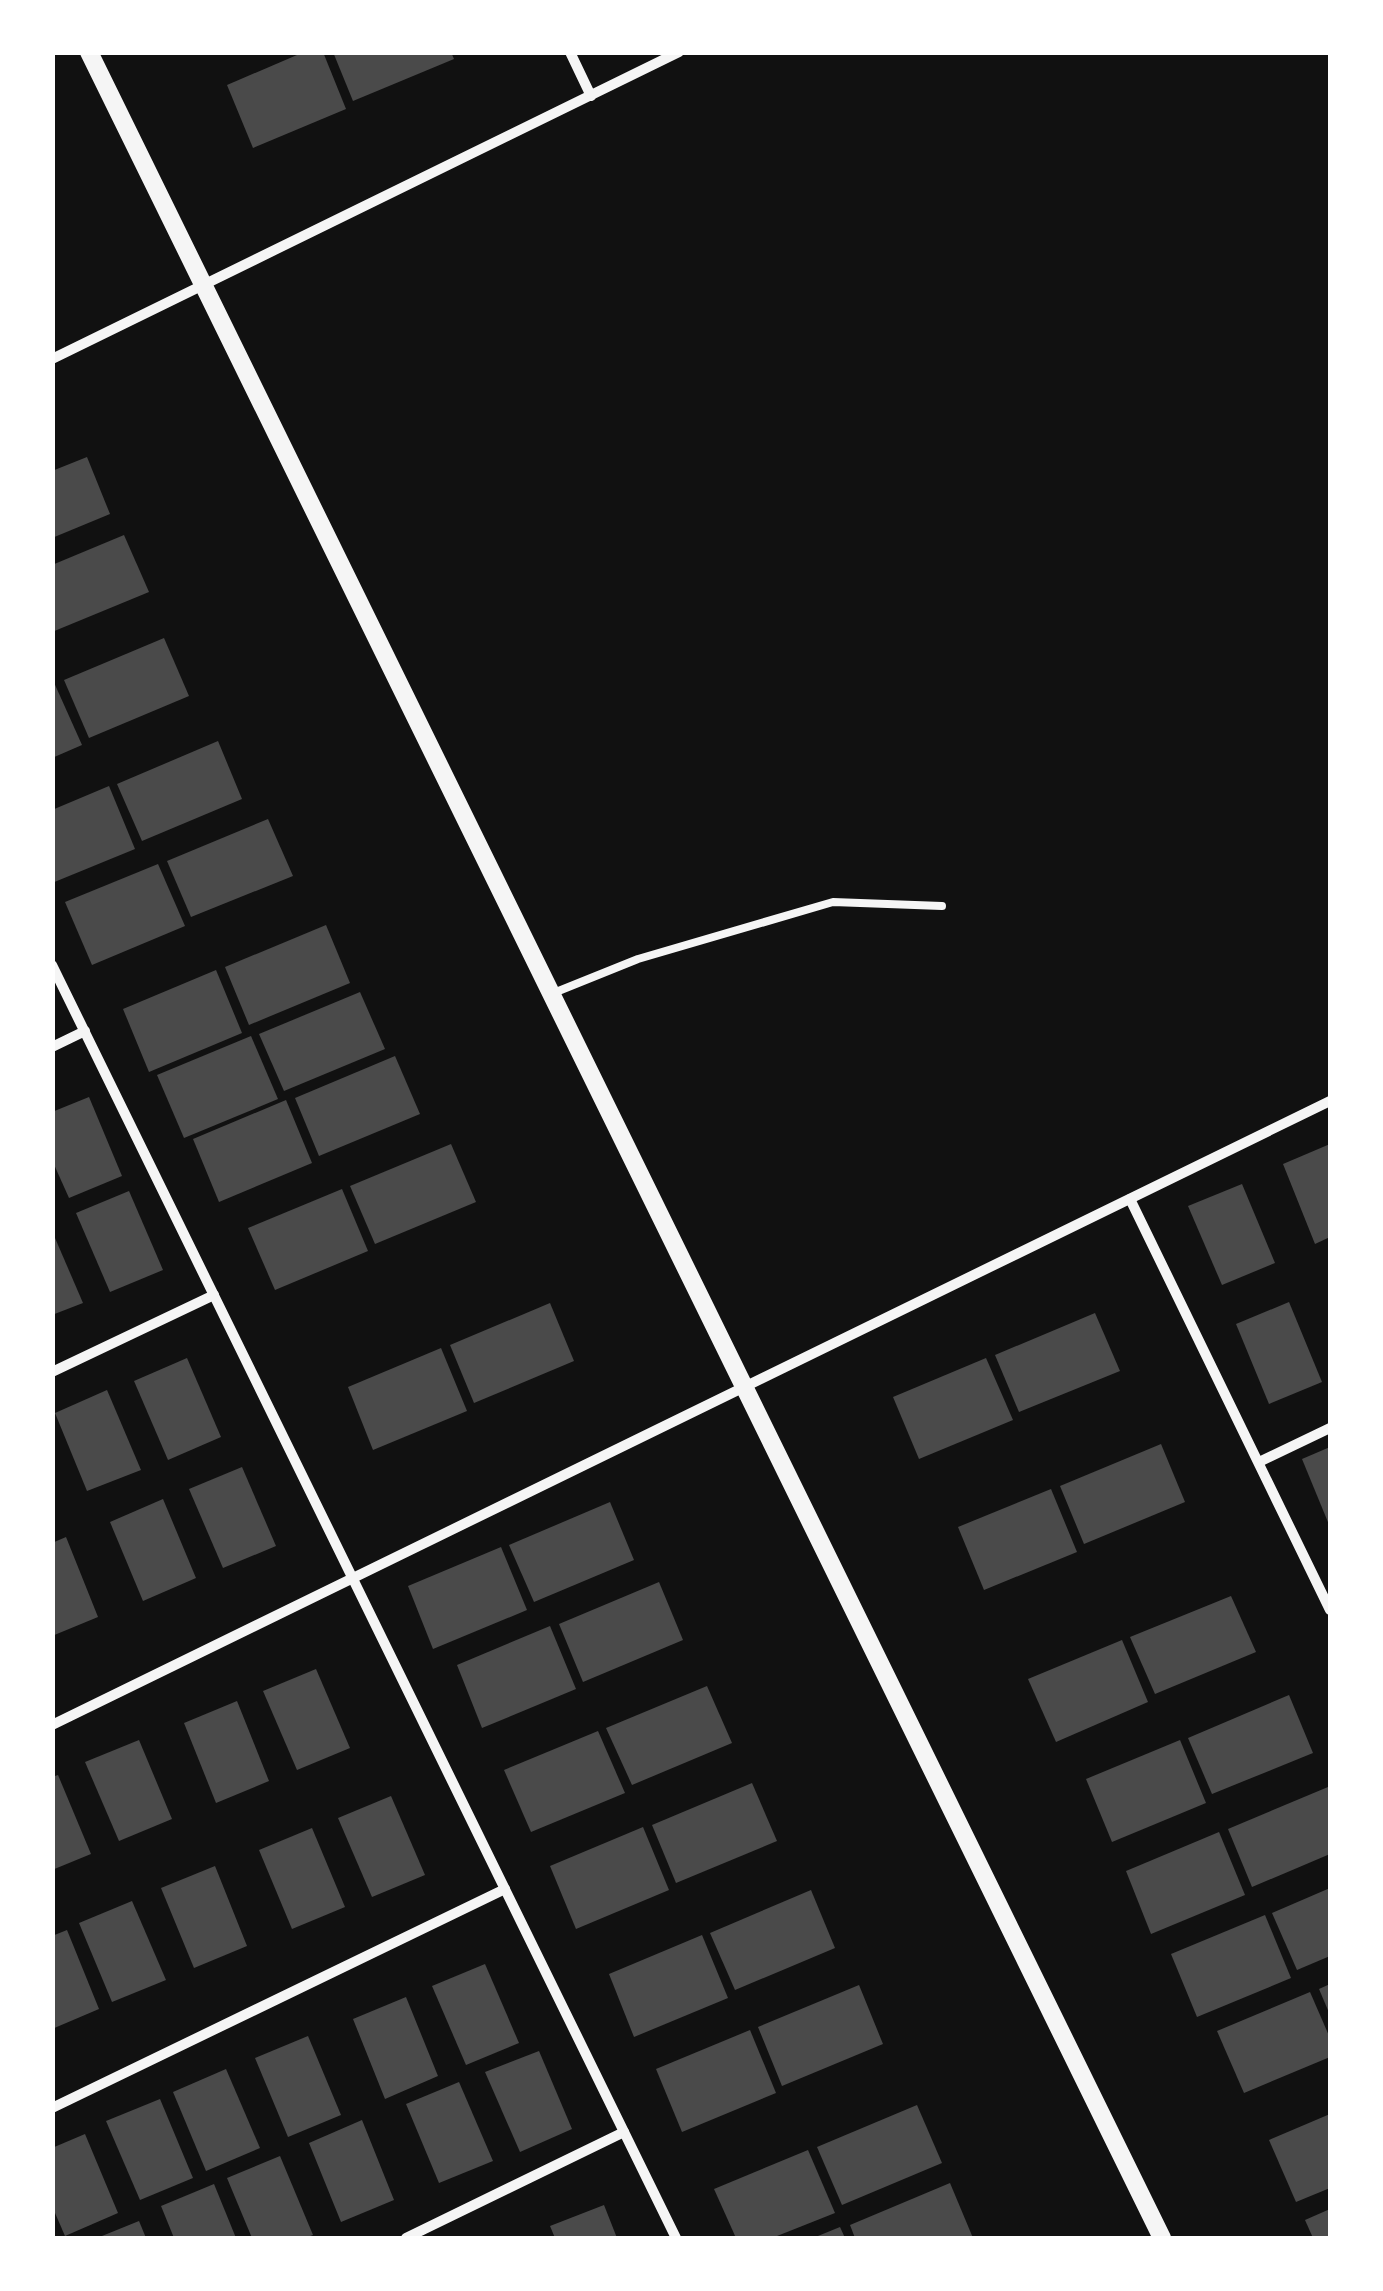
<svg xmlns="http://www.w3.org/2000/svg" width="1383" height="2291" viewBox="0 0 1383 2291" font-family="'Nunito Sans',sans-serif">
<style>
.building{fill:#4a4a4a}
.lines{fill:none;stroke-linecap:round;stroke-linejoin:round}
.service{stroke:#f5f5f5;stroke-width:8}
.minor{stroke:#f5f5f5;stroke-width:10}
.tertiary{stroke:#f5f5f5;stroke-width:18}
</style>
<rect width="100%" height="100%" fill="#111"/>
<g class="building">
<polygon points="304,52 323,52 346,109 253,148 227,85"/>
<polygon points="333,52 451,52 454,59 353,101"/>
<polygon points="87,457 110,514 52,538 52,471"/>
<polygon points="124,535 149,592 52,632 52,565"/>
<polygon points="164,638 189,696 89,738 64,680"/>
<polygon points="52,678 82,745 52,758"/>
<polygon points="218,741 242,799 142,841 117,784"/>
<polygon points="109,786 135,849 52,883 52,810"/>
<polygon points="268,819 293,876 191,917 167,861"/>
<polygon points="158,864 185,926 92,965 65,902"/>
<polygon points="326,925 350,983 249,1025 225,967"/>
<polygon points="216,970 242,1033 149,1072 123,1009"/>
<polygon points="360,992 385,1049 284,1091 259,1034"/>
<polygon points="251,1036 278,1099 184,1138 157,1075"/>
<polygon points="395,1056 420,1114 319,1156 295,1098"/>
<polygon points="89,1097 122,1176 69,1198 52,1160 52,1112"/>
<polygon points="286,1100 312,1163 219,1202 193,1139"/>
<polygon points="451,1144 476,1202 375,1244 350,1186"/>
<polygon points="1330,1144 1330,1237 1315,1244 1283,1164"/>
<polygon points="1242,1184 1275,1263 1222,1285 1188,1206"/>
<polygon points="342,1189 368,1251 275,1290 248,1228"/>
<polygon points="129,1191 163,1270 110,1292 76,1213"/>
<polygon points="52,1231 83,1303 52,1315"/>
<polygon points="1289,1302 1322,1382 1269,1404 1236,1324"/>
<polygon points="550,1303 574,1361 474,1403 450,1345"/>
<polygon points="1095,1313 1120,1371 1019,1412 995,1355"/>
<polygon points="441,1348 467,1411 373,1450 348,1387"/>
<polygon points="187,1358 221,1437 168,1460 134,1381"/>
<polygon points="986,1358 1013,1420 919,1459 893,1397"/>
<polygon points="107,1390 141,1470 87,1491 55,1413"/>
<polygon points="1161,1444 1185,1502 1084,1544 1060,1486"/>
<polygon points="1330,1447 1330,1527 1302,1459"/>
<polygon points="242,1467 276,1546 223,1568 189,1489"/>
<polygon points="1051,1489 1077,1552 984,1590 958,1527"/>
<polygon points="163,1499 196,1578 143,1601 110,1522"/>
<polygon points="610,1502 634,1560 534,1602 509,1545"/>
<polygon points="66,1537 98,1617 52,1636 52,1543"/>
<polygon points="501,1547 527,1610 433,1649 408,1586"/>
<polygon points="659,1582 683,1640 583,1682 559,1624"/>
<polygon points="1231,1596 1256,1652 1155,1694 1130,1637"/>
<polygon points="550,1626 576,1689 482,1728 457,1665"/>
<polygon points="1122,1640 1148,1702 1056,1742 1028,1679"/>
<polygon points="316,1669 350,1748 297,1770 263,1691"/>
<polygon points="707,1686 732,1743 632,1785 606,1728"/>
<polygon points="1289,1695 1313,1753 1212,1794 1188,1738"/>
<polygon points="237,1701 269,1781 216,1803 184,1723"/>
<polygon points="598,1731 625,1793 531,1832 504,1770"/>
<polygon points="139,1740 172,1819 119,1841 85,1762"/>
<polygon points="1180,1740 1206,1803 1112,1842 1086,1779"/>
<polygon points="58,1775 91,1854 52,1870 52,1777"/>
<polygon points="752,1783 777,1841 676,1883 652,1825"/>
<polygon points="1328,1787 1330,1854 1252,1887 1228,1829"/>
<polygon points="391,1796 425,1875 372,1897 338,1818"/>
<polygon points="643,1827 669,1890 576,1929 550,1866"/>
<polygon points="312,1828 345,1907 292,1929 259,1850"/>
<polygon points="1219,1832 1245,1895 1151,1934 1126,1871"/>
<polygon points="215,1866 247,1946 194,1968 161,1888"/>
<polygon points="1330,1888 1330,1956 1297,1970 1272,1913"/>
<polygon points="811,1890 835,1948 735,1990 710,1933"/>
<polygon points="132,1901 166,1980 112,2002 79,1923"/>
<polygon points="1265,1915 1291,1978 1197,2017 1171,1954"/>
<polygon points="67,1930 99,2009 52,2029 52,1936"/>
<polygon points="702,1935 728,1998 634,2037 609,1974"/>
<polygon points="485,1964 519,2043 466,2065 432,1986"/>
<polygon points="1330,1984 1330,2015 1319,1989"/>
<polygon points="859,1985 883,2044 782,2086 758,2027"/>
<polygon points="1310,1992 1330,2038 1330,2057 1244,2093 1217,2031"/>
<polygon points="406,1997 438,2076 385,2099 353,2019"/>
<polygon points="750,2030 776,2093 682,2132 656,2069"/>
<polygon points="308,2036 341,2115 288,2137 255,2058"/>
<polygon points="539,2051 572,2129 520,2152 485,2072"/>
<polygon points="226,2069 260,2148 206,2171 173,2092"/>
<polygon points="459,2082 493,2161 439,2183 406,2104"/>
<polygon points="160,2099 193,2178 140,2200 106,2121"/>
<polygon points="917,2105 942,2163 842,2205 817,2147"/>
<polygon points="1330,2114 1330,2188 1296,2202 1269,2140"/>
<polygon points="362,2120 394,2200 341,2222 309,2143"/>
<polygon points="85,2134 118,2213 65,2236 52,2206 52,2148"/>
<polygon points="808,2150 835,2213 772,2238 736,2238 714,2189"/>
<polygon points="280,2156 313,2235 305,2238 252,2238 227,2178"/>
<polygon points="950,2183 973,2238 855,2238 850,2225"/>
<polygon points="214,2184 236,2238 174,2238 161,2206"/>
<polygon points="604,2205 617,2238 555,2238 550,2226"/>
<polygon points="1330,2209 1330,2238 1313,2238 1305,2220"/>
<polygon points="139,2221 146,2238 97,2238"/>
<polygon points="840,2227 845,2238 813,2238"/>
</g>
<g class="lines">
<polyline class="service" points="551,994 638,959 833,902 942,906"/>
<g class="minor">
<polyline points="570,52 591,96"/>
<polyline points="52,359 679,52"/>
<polyline points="52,965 676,2238"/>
<polyline points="52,1047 85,1031"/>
<polyline points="1130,1199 1330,1610"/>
<polyline points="52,1372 214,1295"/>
<polyline points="1259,1462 1330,1428"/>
<polyline points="52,1725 1330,1101"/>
<polyline points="52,2108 505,1889"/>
<polyline points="406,2238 624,2132"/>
</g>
<polyline class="tertiary" points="89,52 1162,2238"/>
</g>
<rect width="1383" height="2291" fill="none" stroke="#ffffff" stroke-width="110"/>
</svg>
